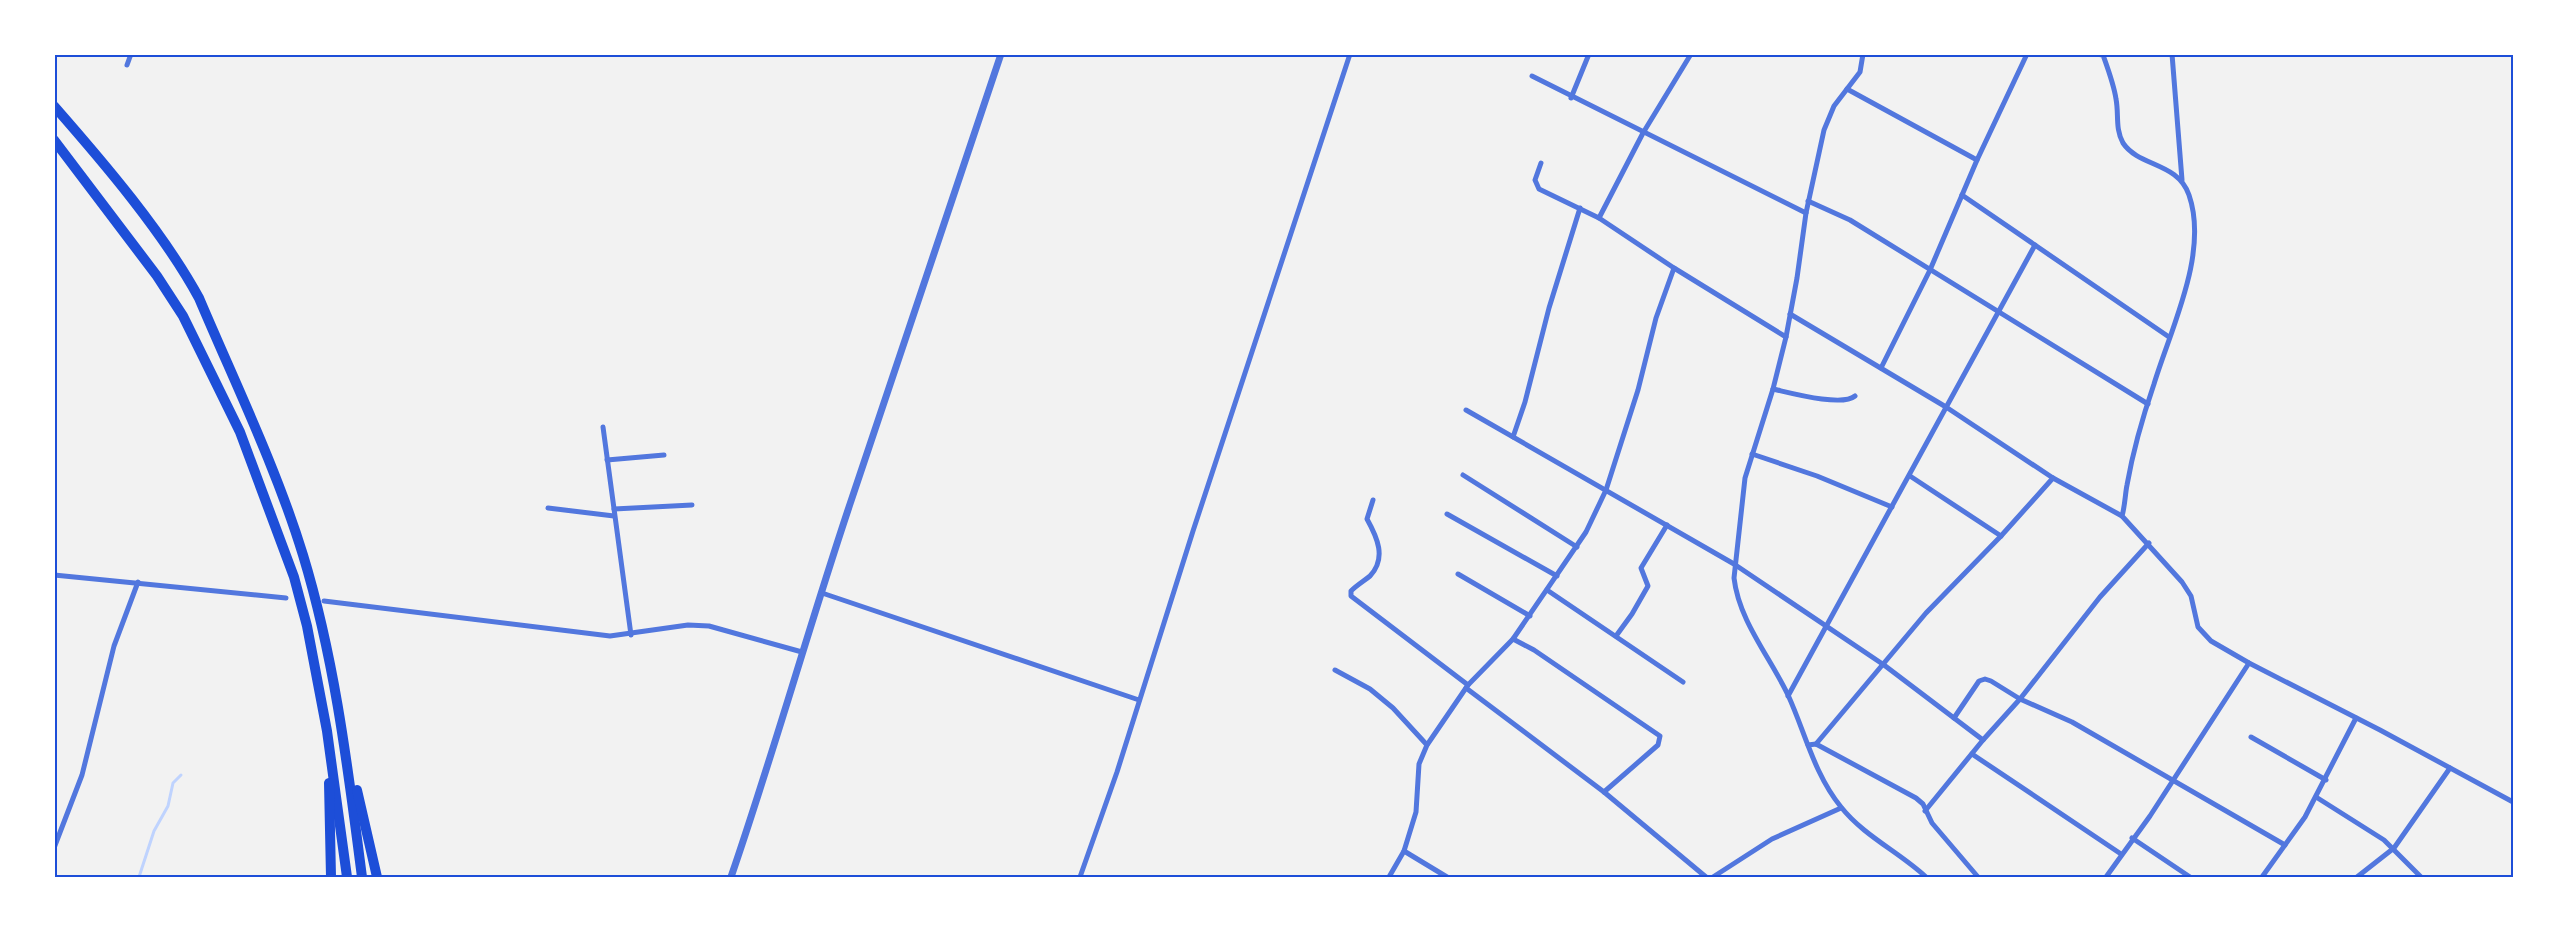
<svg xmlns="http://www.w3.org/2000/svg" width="2567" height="931" viewBox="0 0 2567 931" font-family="Mulish,sans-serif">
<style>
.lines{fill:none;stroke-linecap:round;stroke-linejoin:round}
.stream{stroke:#bfd3fe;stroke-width:3}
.minor{stroke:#5277de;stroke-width:5}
.tertiary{stroke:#5277de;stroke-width:7}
.motorway{stroke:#1d4ed8;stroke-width:10}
.neatline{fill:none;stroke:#1d4ed8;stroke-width:2}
</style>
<rect width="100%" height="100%" fill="#f2f2f2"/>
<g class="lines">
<polyline class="stream" points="139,877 154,831 168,806 173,783 181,775"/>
<g class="minor">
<path d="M1863,54L1860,72L1834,106L1824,130L1806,213L1797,278L1786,337L1773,389L1745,478L1734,578C1739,621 1770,657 1788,695C1805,732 1814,774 1841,807C1864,836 1899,852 1926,877"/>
<path d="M2096,54L2103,55C2108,69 2114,85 2116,99C2119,114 2115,129 2123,143C2139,167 2178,162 2189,195C2209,253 2171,328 2154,384C2143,416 2133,451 2127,485C2125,495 2125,506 2122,516L2182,582L2191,596L2198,627L2211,641L2249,663L2380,730L2513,802"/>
<polyline points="2172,54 2182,180"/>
<polyline points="127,65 131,54"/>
<polyline points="1532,76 1806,213"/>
<polyline points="1847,89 1977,160"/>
<polyline points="1571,98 1589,54"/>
<polyline points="1541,163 1535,180 1539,189 1599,218 1674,268 1786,337"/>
<polyline points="1962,195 2169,337"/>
<polyline points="1808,201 1850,220 2148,404"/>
<polyline points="1599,218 1643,133 1691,54"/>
<polyline points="1790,314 1946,407 2053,478 2122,516"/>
<polyline points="1881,368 1930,270 1977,160 2027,54"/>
<path d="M1773,389C1791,393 1842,407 1855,396"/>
<polyline points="1466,410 1734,564 1884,665 1983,740"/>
<polyline points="603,427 631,635"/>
<polyline points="1513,437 1525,402 1549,308 1580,208"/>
<polyline points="1752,454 1817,476 1892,507"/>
<polyline points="607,460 664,455"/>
<polyline points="1463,475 1577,547"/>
<polyline points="1910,476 2001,536"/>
<path d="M1373,500L1367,519C1377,537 1387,558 1370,576C1364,581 1357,585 1351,591V596L1468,685"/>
<polyline points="548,508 614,516"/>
<polyline points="614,509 692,505"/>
<polyline points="1447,514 1557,576"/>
<polyline points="1458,574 1530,616"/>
<polyline points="54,575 286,598"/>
<polyline points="1547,590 1683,682"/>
<polyline points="822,593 1139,700"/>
<polyline points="324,601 610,636 688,625 709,626 802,652"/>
<polyline points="1616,636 1632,614 1648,586 1641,568 1667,525"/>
<polyline points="1513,639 1534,650 1660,736 1658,745 1604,792"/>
<polyline points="1335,670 1370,689 1393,708 1427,745"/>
<polyline points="1466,688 1604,792 1706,877"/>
<polyline points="1788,696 2035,245"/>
<polyline points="1954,718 1979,681 1985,679 1991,681 2020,699 2072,722 2285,845"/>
<polyline points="2251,737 2326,780"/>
<polyline points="1816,744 1926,613 2001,536 2053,478"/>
<polyline points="1808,745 1816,744 1916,798 1923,804 1932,823 1978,877"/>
<polyline points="1972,754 2121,854"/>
<polyline points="2316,797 2384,840 2421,877"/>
<polyline points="1925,811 1983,740 2020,699 2100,597 2149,543"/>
<polyline points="2132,838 2190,877"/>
<polyline points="54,848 82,775 114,646 138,582"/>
<polyline points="1404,851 1447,877"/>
<polyline points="1080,877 1117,772 1193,531 1350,54"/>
<polyline points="1389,877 1404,851 1416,812 1419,764 1427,745 1468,685 1513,639 1586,532 1606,490 1638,390 1656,318 1674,268"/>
<polyline points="1713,877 1772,839 1841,808"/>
<polyline points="2106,877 2150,816 2249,663"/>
<polyline points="2262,877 2305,817 2356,718"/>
<polyline points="2357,877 2394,848 2450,768"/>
</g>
<path class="tertiary" d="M731,877C774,752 809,626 851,501C900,352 952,203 1001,54"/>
<g class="motorway">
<path d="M54,106C104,163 163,232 199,298C235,383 276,467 303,555C335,660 348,769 362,877"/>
<polyline points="54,140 157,276 183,316 240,432 294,577 307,626 327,731 347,877"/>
<polyline points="329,783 331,877"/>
<polyline points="357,790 377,877"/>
</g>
</g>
<rect width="2567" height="931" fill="none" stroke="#ffffff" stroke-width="111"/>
<rect x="56" y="56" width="2456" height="820" class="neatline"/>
</svg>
